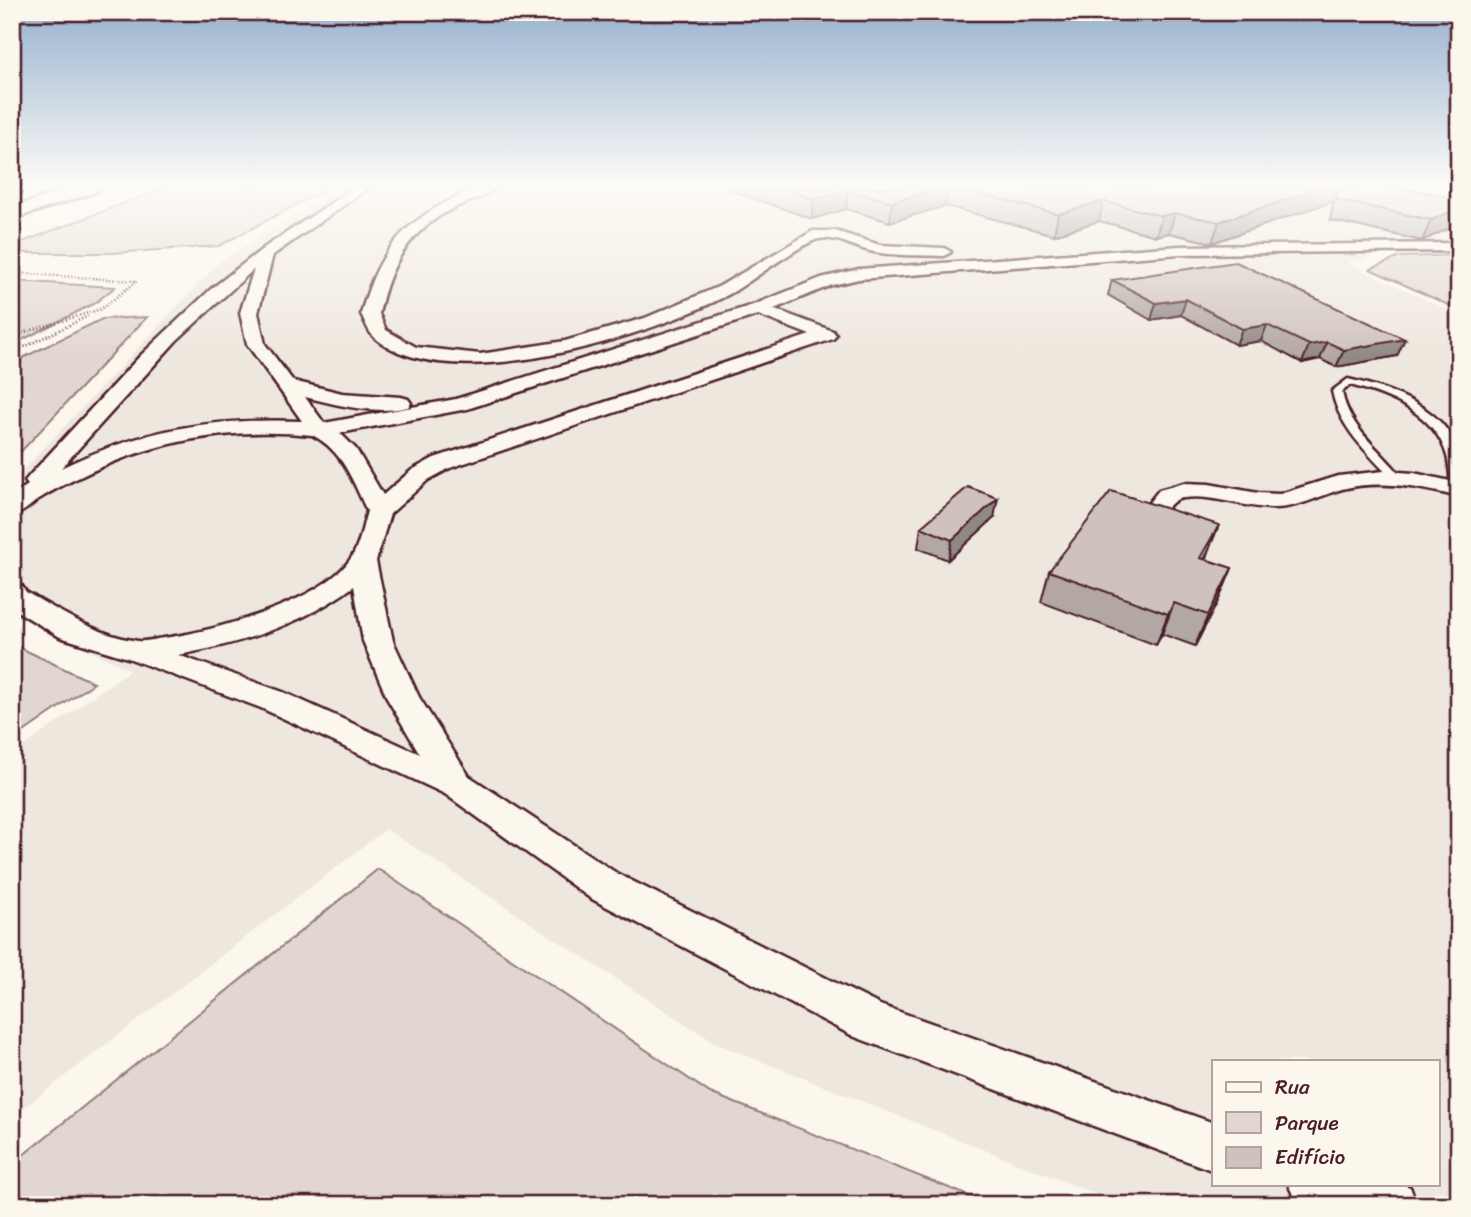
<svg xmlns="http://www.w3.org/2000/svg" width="1471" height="1217" viewBox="0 0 1471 1217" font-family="Sriracha,sans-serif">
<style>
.built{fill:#eee7de;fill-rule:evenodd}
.green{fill:#e2d7d0;stroke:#967b7e;stroke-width:2}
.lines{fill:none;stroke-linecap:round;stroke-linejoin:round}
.lane-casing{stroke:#4a1f2b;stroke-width:5}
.street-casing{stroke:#4a1f2b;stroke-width:5}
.secondary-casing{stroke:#4a1f2b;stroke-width:6}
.path{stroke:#4a1f2b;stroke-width:2.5;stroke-dasharray:1 2.5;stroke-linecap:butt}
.lane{fill:#fbf7ec;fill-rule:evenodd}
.street{fill:#fbf7ec;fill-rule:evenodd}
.secondary{fill:#fbf7ec;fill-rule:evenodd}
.wall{fill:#b2a7a2;stroke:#4a1f2b;stroke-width:2}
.shaded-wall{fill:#918884;stroke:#4a1f2b;stroke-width:2}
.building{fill:#cfc2bc;stroke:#4a1f2b;stroke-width:2}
</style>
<rect width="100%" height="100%" fill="#fbf7ec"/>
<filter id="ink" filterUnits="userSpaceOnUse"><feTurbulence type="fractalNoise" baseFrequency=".0143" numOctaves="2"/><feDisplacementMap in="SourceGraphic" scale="14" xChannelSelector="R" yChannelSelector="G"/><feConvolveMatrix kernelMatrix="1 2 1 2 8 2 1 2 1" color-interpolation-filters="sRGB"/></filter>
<g filter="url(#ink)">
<path class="built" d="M341,187H1459V251H1392L1347,263L1459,315V1205H1123L715,1043L386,829L12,1117V755L130,670L12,614V482L220,261ZM1214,1061H1438V1184H1214Z"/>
<g class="green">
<polygon points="167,187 329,187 219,246 113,253 12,253 12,246"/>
<polygon points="1459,255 1459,310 1370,269 1400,257"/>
<polygon points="12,281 115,287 95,303 12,345"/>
<polygon points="147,317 12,461 12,363 102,319"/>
<polygon points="12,644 94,683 12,740"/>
<polygon points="378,869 710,1093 992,1205 12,1205 12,1164"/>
</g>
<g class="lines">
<defs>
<path id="lane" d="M1348,379C1390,389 1451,408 1459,459C1460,469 1459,481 1459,492L1451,489C1450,478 1450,467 1447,456C1435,413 1389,395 1350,385L1342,392C1349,429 1380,449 1402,477L1396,480L1392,479C1368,453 1339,428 1332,391Z"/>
<g id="street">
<path d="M355,187H370L273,255L258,313L265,344L293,381L342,393L401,397L408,399L411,403L408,407C376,415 337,405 305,397L324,423L456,399L753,305L821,278L859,269L1180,246L1459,243V251L1180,254L859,279L832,285L774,309L833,331L836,335L833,339L450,468L428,480L390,514L376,561L393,641L419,697L469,776L618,874L880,1005L1214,1123V1171L855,1037L590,898L445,794L261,708L128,658L60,637L12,608V584L22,586L26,592C59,611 99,636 138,641C146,642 156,639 164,638C214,631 318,603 349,561C360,547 362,527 367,511C353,482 343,450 312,435C231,427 155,440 82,476C67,483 53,490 39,499C30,505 23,514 12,516V496L28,485L25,481L29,476L140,356L211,289L265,247ZM254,269L240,313L247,344L302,421C211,418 145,428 61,468L176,341ZM758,315L810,335L434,458L412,470L383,495L356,449L340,433L467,409ZM354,586L363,641L388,700L420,754L283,692L178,655C240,644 304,624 354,586Z"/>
<path d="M480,187H498C486,197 468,201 454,208C408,231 389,266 379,314L386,330L416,347L480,354L565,341L645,318L720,286L813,231H835L880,245L944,248L951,252L944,256C923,255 901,256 880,253C859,251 840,236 819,239C804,241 750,282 733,292C656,335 448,401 374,337C368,332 365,321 361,314C380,242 412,214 480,187Z"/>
<path d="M1384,471L1414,473L1459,483V497C1421,488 1381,479 1342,489C1319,496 1298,508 1275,508C1244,509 1215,494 1184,498C1161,500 1169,528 1141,521L1138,516L1159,490L1184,483L1209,484L1258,493L1280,494L1338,476Z"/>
<polygon points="1288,1184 1401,1184 1410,1187 1417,1205 1304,1205 1296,1201"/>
</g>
<polygon id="secondary" points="74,187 100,187 98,191 12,219 12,208"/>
</defs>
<use href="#lane" class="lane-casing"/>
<use href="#street" class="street-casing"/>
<use href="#secondary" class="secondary-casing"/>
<g class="path">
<polyline points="12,273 137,281 101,309 12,336"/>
<polyline points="12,353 88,316"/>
</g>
<use href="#lane" class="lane"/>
<use href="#street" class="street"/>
<use href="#secondary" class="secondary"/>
</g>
<g class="wall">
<polygon points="727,187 1398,187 1459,199 1422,241 1330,220 1334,201 1212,243 1169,233 1156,236 1099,221 1054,235 945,206 890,222 846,209 812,219 727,189"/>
<polygon points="1112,280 1397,356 1336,367 1320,359 1302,363 1261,341 1236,345 1181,315 1151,320 1108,295"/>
<polygon points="994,518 948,560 918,548 921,527"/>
<polygon points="1207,555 1205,559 1232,568 1219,599 1195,646 1162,634 1156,645 1041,602 1049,571"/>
</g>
<g class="shaded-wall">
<polygon points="943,187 947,187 945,206 890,222 892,202"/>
<polygon points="1324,187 1339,187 1334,201 1212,243 1219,222"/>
<polygon points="848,190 846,209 812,219 813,199"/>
<polygon points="1103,201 1099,221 1054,235 1058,214"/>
<polygon points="1459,208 1459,224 1422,241 1431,220"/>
<polygon points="1175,213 1169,233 1156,236 1162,216"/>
<polygon points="1186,299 1181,315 1151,320 1156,303"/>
<polygon points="1267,325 1261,341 1236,345 1242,329"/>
<polygon points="1405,339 1397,356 1336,367 1344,350"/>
<polygon points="1327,342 1320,359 1302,363 1309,345"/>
<polygon points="998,498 994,518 948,560 952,540"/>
<polygon points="1219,525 1207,555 1189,588 1200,558"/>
<polygon points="1232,568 1219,599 1195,646 1208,615"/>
<polygon points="1174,603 1162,634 1156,645 1168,614"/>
</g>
<g class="building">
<polygon points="779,187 943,187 892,202 848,190 813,199"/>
<polygon points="953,187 1324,187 1219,222 1175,213 1162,216 1103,201 1058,214"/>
<polygon points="1340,187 1397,187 1459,199 1459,208 1431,220 1337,200"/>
<polygon points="1236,262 1405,339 1344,350 1327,342 1309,345 1267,325 1242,329 1186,299 1156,303 1112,280"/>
<polygon points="968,487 998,498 952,540 921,527"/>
<polygon points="1111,491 1219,525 1200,558 1232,568 1208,615 1174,603 1168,614 1049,571"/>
</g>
</g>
<linearGradient id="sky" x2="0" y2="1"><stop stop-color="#97b1cf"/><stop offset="0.52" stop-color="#fdfbf6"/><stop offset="1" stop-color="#fdfbf6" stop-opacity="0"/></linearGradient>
<rect width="1471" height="358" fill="url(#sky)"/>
<rect width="1471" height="1217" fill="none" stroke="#fbf7ec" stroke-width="42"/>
<rect x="21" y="21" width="1429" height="1175" fill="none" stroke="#4a1f2b" stroke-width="2.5" filter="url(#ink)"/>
<rect x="1212" y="1060" width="228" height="126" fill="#fbf7ec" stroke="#b4a19f" stroke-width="2"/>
<rect x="1226" y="1082" width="35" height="10" fill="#fbf7ec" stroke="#b4a19f" stroke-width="2"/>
<text x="1275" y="1094" font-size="21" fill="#4a1f2b">Rua</text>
<rect x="1226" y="1112" width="35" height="21" fill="#e2d7d0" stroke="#b4a19f" stroke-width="2"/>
<text x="1275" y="1130" font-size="21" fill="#4a1f2b">Parque</text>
<rect x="1226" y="1147" width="35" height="21" fill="#cfc2bc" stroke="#b4a19f" stroke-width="2"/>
<text x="1275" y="1164" font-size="21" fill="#4a1f2b">Edifício</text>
</svg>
